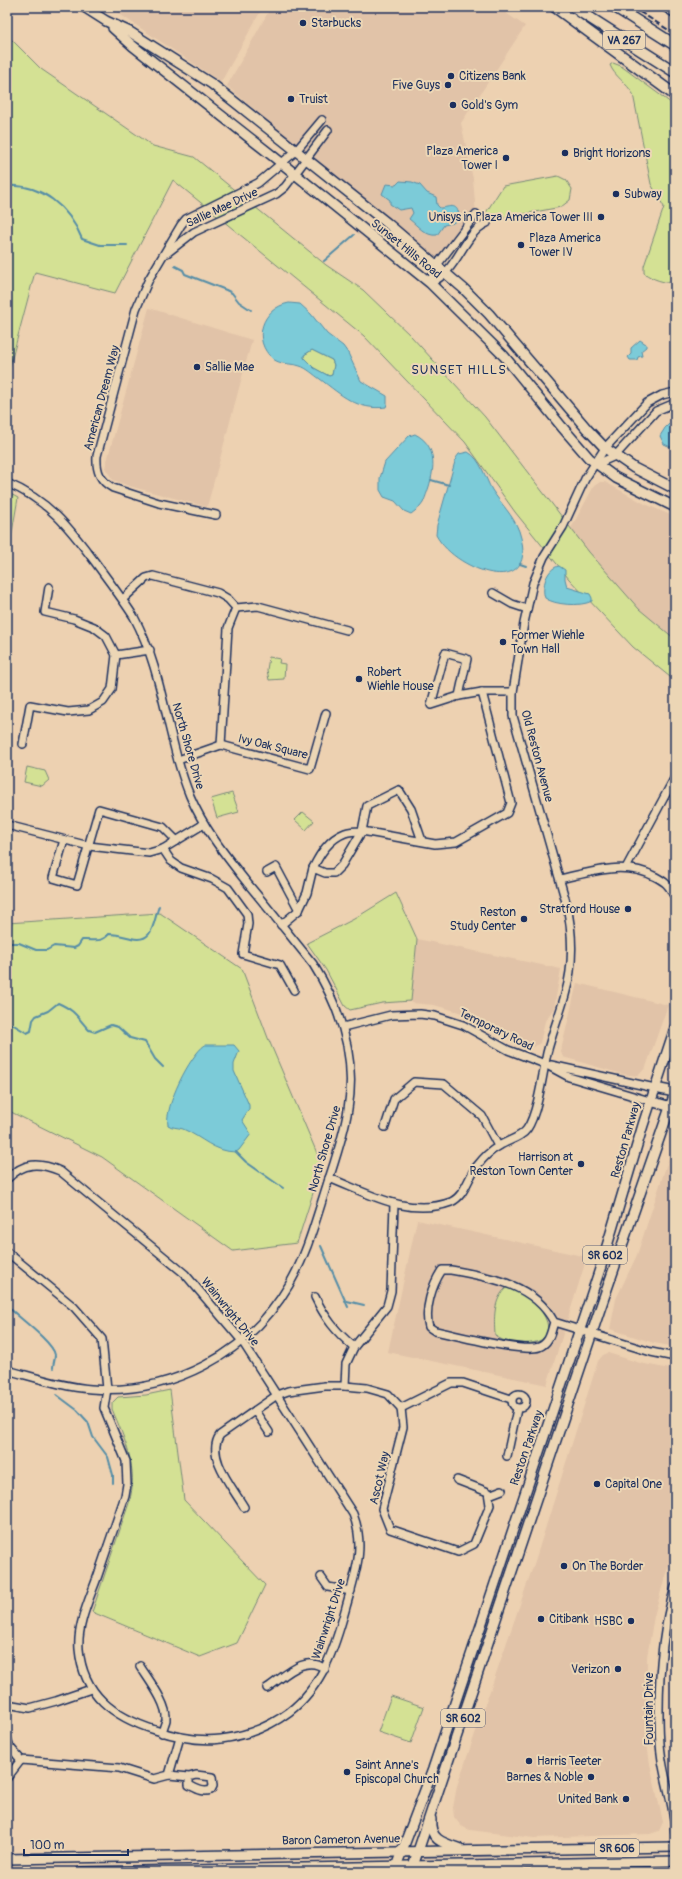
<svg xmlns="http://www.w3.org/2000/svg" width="682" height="1879" viewBox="0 0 682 1879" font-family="Pangolin,sans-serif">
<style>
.built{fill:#e1c3a8}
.green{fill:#d4e194;stroke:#788879}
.water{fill:#7ccbd8;stroke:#558da7;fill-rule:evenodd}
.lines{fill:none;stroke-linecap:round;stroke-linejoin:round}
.stream{stroke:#558da7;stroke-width:2}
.minor-casing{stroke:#1b2f5e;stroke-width:10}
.major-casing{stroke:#1b2f5e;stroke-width:12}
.highway-casing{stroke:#1b2f5e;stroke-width:13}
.minor{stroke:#ecd6b5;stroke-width:7}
.major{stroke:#ecd6b5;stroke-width:9}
.highway{stroke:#ecd6b5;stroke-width:10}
.rail{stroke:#1b2f5e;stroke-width:2;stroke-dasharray:6 3;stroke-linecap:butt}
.poi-dot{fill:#1b2f5e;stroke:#ecd6b5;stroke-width:1.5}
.labels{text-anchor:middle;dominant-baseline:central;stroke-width:4;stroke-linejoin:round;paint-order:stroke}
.shield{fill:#ecd6b5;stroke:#5a6178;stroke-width:1}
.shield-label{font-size:11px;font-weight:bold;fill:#1b2f5e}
.poi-label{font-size:12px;fill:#1b2f5e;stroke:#ecd6b5;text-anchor:start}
.street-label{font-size:12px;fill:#1b2f5e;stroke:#ecd6b5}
.neighbourhood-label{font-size:13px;letter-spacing:1px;fill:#1b2f5e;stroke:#ecd6b5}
</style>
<rect width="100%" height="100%" fill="#edd1b1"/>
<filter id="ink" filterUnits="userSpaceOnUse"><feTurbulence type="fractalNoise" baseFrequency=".025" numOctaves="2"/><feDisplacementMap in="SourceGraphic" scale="8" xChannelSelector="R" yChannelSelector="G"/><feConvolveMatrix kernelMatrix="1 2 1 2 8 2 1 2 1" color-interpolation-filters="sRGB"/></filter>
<g filter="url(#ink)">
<g class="built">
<polygon points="109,7 263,7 221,82"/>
<polygon points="271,7 497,7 525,26 461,123 473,179 476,214 437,265 227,86"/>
<polygon points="149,308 252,340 207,507 129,486 113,480 105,468"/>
<polygon points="600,482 605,482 645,504 675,517 675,637 672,642 615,590 569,532 594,486"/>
<polygon points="417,939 561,969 554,1008 545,1021 540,1043 534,1047 529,1047 459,1012 434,1005 412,1003 411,1001"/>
<polygon points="577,983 668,1005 646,1067 638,1076 622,1074 563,1057 561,1052 562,1046"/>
<polygon points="675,1139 675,1347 654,1343 610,1329 616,1299 637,1255"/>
<polygon points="417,1220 587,1257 547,1385 388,1352"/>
<polygon points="608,1353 640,1363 675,1370 675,1551 666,1573 654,1616 647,1657 646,1736 650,1764 663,1822 659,1831 650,1834 534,1838 470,1830 461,1826 454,1817 453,1808 457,1786 535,1561 598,1361 603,1355"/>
<polygon points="673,1649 675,1649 675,1777 670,1749 670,1684"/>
</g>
<g class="green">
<polygon points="7,35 41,69 153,146 194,157 326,265 363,290 411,336 485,417 589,552 639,609 675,639 675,681 633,647 569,579 515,512 465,442 364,336 173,180 115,293 35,272 7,377"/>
<path d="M613,63L621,66L675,106V282C665,284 652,279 644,273V266L664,207L651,184L633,94C627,83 614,76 610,65Z"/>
<polygon points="558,176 566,180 572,189 570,200 561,207 493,220 485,214 503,186"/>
<polygon points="312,350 332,360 334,365 332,375 329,376 314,368 304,358 304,355"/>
<polygon points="7,492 18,498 7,561"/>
<polygon points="269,657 280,659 279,663 285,664 284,679 269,680 267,670"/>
<polygon points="27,767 45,771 49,780 42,786 24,782"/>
<polygon points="232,793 239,812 217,818 211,799"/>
<polygon points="303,812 314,821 306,830 295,820"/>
<polygon points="396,893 417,939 411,1001 382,1003 350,1010 345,1006 326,970 307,943 354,919"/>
<polygon points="160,913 242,969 268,1038 322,1165 297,1243 233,1251 102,1157 7,1110 7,923"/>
<path d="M506,1288C540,1293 574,1348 518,1343C509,1342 501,1341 495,1335C494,1319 493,1300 506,1288Z"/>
<path d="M170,1390L184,1500L265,1585L237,1643L200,1657L92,1612L129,1503C139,1469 125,1440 112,1409V1403L118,1397L146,1395Z"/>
<polygon points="391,1696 424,1707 411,1743 378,1732"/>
</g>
<g class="water">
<path d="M400,181L412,182L420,185L427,193L436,197L437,205L440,208C448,208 455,202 459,213L458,219L453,223L444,225L437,235C426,237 417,225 409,219L413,213L411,208L399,210L390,204V200L382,194L386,184L396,185Z"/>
<path d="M289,303L300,304L311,314L327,334L343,346L348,353L361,381L387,396V404L386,407C358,411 341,395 320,379C314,375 307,368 300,366C291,363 281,365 273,359C251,340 262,308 289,303ZM312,350L332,360L334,365L332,375L329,376L314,368L304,358V355Z"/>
<polygon points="640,340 646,344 646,347 641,351 642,356 638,357 637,360 630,360 628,357 631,354 631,348"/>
<polygon points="675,418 675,449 664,444 660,436 665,428"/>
<path d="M415,434C443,448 432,481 423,503L420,507L411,514L404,511L395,501L384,497L380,490V478L385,462L409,436Z"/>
<path d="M468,452C481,459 485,478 492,490C501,504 513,515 519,531C542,600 456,573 436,535L437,525L456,458L459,454Z"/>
<path d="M559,566L565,570V579L567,587L590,594L592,598V601C581,607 554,605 545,598C541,587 547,568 559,566Z"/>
<path d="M205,1045H234L239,1051L234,1064V1071L249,1105V1109L242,1120L251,1134L239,1150L236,1152C214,1152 202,1137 183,1129C177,1127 172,1128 168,1125C164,1107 190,1055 205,1045Z"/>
</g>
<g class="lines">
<g class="stream">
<path d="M7,186C42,184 69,207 82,239L100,245H127"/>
<polyline points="324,261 354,235"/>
<polyline points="175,266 183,270 185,274 226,290 232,293 239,302 251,310"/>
<polyline points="431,480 449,485"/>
<polyline points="520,564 526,566"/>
<path d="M7,943H19L36,950H47L54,946L74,948L78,946L82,940C94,939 100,944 109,934C117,934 123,936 131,938C154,944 153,922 159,906"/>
<path d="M7,1025L12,1024L27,1033L31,1031L33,1020L36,1016L48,1011L58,1003C76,1011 77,1017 89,1030L95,1032L111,1025L118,1027L130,1038L145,1042L155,1059L163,1067"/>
<polyline points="236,1152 246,1162 283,1188"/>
<polyline points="321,1246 348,1307"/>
<polyline points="347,1301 364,1305"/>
<path d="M7,1306C16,1315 54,1343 55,1355C55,1359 53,1364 53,1368"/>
<polyline points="57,1395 77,1410 88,1422 93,1437 108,1457 113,1475 113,1483"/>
</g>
<defs>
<g id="minor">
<polyline points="167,253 194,232 276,194 285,187 328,130"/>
<path d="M430,283C459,271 462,234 487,223"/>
<polyline points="430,283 437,265 476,214"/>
<polyline points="597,464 615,456 656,411 675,403"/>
<path d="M7,483C48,500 69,527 95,562C108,580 122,598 134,617C164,673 166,737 190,796C204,829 226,856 248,884C270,910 291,937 313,964C340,1007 357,1057 348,1109C344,1135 335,1160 327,1185C316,1219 307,1254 289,1285C249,1354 171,1395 91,1389C63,1387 34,1377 7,1370"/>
<path d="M216,515L159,503L113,488C100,481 96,471 97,456L136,309L149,279L181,225L186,219L258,183L296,151L322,120"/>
<polyline points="493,593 512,604 527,609"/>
<polyline points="123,599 146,578 153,576 218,593 228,599 236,608 258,606 347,630"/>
<polygon points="445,653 467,659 459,696 431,705"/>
<polyline points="116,655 150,650"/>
<polyline points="482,692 513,692"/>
<polyline points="23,744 30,705 68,712 89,710 103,702 112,689 116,655 106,636 94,627 74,619 45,612 49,587"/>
<polyline points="221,745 228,628 236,608"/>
<polyline points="178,760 221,745 310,769 326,713"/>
<polyline points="7,825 89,846 149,853 163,849 204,824"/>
<polyline points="64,840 53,878 77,885 99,809 163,827 177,841"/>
<polyline points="163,849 171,861 181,868 212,879 228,888 247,914 248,924 243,954 280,965 294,990"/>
<path d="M313,868C320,854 329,839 345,833C350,831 357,831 362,831L367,806L399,790L411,809L422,841"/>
<polyline points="626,868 675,777"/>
<polyline points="267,872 276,867 299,910"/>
<path d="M560,879C592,872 624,860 656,877C665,882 669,885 673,894L675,895"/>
<polyline points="281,925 299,910 307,893 313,868 325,873 334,873 342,865 362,831 435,844 456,842 507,813 511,803 482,692 459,696"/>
<polyline points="343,1027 391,1015 420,1014 435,1016 463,1025 508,1050 545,1064 569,1077 650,1101"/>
<polyline points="551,1065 655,1088"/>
<polyline points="385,1127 394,1099 414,1082 444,1084 482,1116 498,1146"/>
<path d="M329,1178C368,1193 408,1218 451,1202C465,1196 468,1177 477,1166C483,1158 490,1151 499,1146C508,1140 521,1138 527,1129C538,1113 543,1072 547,1053C552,1033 560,1014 565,995C574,964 573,932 566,902L513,716V692L524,623L533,583L544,557L563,527L585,479L605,448L647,403L662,395L675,392"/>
<path d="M7,1179C24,1162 39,1162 60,1171L185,1274L242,1341L353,1514C366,1547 355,1574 346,1607C335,1647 323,1686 289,1712C269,1727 245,1736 221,1739C198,1742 176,1737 155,1730C114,1717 83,1695 79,1649C77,1624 90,1598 98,1575C107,1549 116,1522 125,1496L127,1484L126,1461L104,1408L107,1389L102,1339L74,1307L7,1252"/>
<path d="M315,1297C325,1318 336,1332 354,1347"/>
<path d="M554,1322C551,1331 550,1343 539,1347C523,1353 456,1335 435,1331L429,1327C424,1310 432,1285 442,1270H451C490,1277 534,1284 554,1322L651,1352L675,1357"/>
<polyline points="345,1386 346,1364 354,1347 387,1306 391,1291 394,1204"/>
<circle cx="519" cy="1401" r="7"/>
<polyline points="401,1408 451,1383 463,1383 511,1399"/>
<polyline points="255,1411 269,1432"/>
<polyline points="507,1456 517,1409"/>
<polyline points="489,1495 502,1490"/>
<path d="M244,1507C233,1488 205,1456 220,1435L277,1395L288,1391L325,1386H345L367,1388L388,1394L401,1408L403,1427L382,1509L390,1529L458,1552L474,1544L490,1505L488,1492L457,1480"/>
<polyline points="321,1577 328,1587 351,1591"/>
<path d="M675,1587C663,1628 659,1668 659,1710C659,1725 659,1739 661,1753C664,1780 674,1804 675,1831"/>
<path d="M140,1666C148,1679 168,1704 166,1720C165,1724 163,1728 162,1733"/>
<path d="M267,1688C284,1677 305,1653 325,1669"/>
<polyline points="7,1704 30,1708 56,1701 91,1689"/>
<polyline points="7,1738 10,1747 21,1760 119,1768 154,1779 169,1775 180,1737"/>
<path d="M169,1775L189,1777V1785C197,1789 203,1793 211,1790L213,1786L212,1777L196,1775L189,1777"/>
<polyline points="7,1778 21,1760"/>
</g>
<g id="major">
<polyline points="84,7 106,21 130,32 212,84 387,223 464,289 489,314 587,429 605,448 634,468 675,489"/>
<polyline points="113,28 133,46 274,157 430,283 504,356 562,427 589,458 616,478 675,507"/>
<polyline points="655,1088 675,1092"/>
<polyline points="650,1101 675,1108"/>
<path d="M431,1819C429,1839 442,1843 458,1848"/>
<polyline points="7,1859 675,1847"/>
<polyline points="81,1872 675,1861"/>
<polyline points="394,1872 433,1769 601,1266 643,1125 675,1028"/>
<polyline points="411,1872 600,1309 675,1093"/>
</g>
<g id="highway">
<polyline points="555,7 675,95"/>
<polyline points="573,7 675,72"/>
<polyline points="615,7 675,45"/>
<polyline points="667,7 675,12"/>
</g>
</defs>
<use href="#minor" class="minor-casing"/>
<use href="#major" class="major-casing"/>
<use href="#highway" class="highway-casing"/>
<use href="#minor" class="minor"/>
<use href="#major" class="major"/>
<use href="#highway" class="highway"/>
<polyline class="rail" points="632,7 675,34"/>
</g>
</g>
<g class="poi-dot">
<circle cx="303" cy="23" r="4"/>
<circle cx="451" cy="76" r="4"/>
<circle cx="448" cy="85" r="4"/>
<circle cx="291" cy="99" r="4"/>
<circle cx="453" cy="105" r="4"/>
<circle cx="565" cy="153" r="4"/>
<circle cx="506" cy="158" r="4"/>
<circle cx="616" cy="194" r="4"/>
<circle cx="601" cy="217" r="4"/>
<circle cx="521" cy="245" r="4"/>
<circle cx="197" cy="367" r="4"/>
<circle cx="503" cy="642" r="4"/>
<circle cx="359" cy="679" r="4"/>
<circle cx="628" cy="909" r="4"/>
<circle cx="524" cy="919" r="4"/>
<circle cx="581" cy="1164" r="4"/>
<circle cx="597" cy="1484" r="4"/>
<circle cx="564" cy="1566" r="4"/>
<circle cx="541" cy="1619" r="4"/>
<circle cx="631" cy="1621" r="4"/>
<circle cx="618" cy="1669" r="4"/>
<circle cx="529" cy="1761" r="4"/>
<circle cx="347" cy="1772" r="4"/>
<circle cx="591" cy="1777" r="4"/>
<circle cx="626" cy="1799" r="4"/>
</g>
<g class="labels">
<g class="shield">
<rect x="603" y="31" width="42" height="18" rx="3"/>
<rect x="583" y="1246" width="44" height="18" rx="3"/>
<rect x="441" y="1709" width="44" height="18" rx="3"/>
<rect x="595" y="1839" width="44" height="18" rx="3"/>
</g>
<g class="shield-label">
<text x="624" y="40">VA 267</text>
<text x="605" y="1255">SR 602</text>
<text x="463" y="1718">SR 602</text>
<text x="617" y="1848">SR 606</text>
</g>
<g class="poi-label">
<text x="311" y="23">Starbucks</text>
<text x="459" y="76">Citizens Bank</text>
<text x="440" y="85" text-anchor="end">Five Guys</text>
<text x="299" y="99">Truist</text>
<text x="461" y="105">Gold's Gym</text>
<text x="498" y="151" text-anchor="end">Plaza America<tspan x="498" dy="14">Tower I</tspan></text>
<text x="573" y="153">Bright Horizons</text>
<text x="624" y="194">Subway</text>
<text x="593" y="217" text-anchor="end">Unisys in Plaza America Tower III</text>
<text x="529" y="238">Plaza America<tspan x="529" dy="14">Tower IV</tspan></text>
<text x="205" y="367">Sallie Mae</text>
<text x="511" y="635">Former Wiehle<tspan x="511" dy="14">Town Hall</tspan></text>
<text x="367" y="672">Robert<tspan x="367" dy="14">Wiehle House</tspan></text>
<text x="620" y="909" text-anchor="end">Stratford House</text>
<text x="516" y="912" text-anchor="end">Reston<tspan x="516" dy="14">Study Center</tspan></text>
<text x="573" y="1157" text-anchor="end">Harrison at<tspan x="573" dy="14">Reston Town Center</tspan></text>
<text x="605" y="1484">Capital One</text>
<text x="572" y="1566">On The Border</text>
<text x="549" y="1619">Citibank</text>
<text x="623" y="1621" text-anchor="end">HSBC</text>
<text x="610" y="1669" text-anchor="end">Verizon</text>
<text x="537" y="1761">Harris Teeter</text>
<text x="355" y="1765">Saint Anne's<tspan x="355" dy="14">Episcopal Church</tspan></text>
<text x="583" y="1777" text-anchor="end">Barnes &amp; Noble</text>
<text x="618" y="1799" text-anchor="end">United Bank</text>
</g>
<g class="street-label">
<text transform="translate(222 208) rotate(-25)">Sallie Mae Drive</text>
<text transform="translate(406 249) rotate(39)">Sunset Hills Road</text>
<text transform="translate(102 398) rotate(-75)">American Dream Way</text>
<text transform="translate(188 746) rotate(74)">North Shore Drive</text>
<text transform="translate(273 747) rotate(14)">Ivy Oak Square</text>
<text transform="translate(537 756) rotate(75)">Old Reston Avenue</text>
<text transform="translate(496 1030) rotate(26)">Temporary Road</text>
<text transform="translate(626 1140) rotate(-74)">Reston Parkway</text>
<text transform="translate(325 1149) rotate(-74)">North Shore Drive</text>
<text transform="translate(230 1312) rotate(51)">Wainwright Drive</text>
<text transform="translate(527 1448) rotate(-71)">Reston Parkway</text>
<text transform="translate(380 1478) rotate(-77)">Ascot Way</text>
<text transform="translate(329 1619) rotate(-72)">Wainwright Drive</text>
<text transform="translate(649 1709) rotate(-90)">Fountain Drive</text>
<text transform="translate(341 1840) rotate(-1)">Baron Cameron Avenue</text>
</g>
<g class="neighbourhood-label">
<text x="459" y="370">SUNSET HILLS</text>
</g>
</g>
<rect width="682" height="1879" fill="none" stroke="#ecd6b5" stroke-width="24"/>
<rect x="12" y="12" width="658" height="1855" fill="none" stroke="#1b2f5e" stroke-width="1.5" filter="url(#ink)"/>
<path d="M24 1849v6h104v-6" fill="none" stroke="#1b2f5e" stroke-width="2"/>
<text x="30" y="1849" font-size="12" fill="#1b2f5e" stroke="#ecd6b5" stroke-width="3" paint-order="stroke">100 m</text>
</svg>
